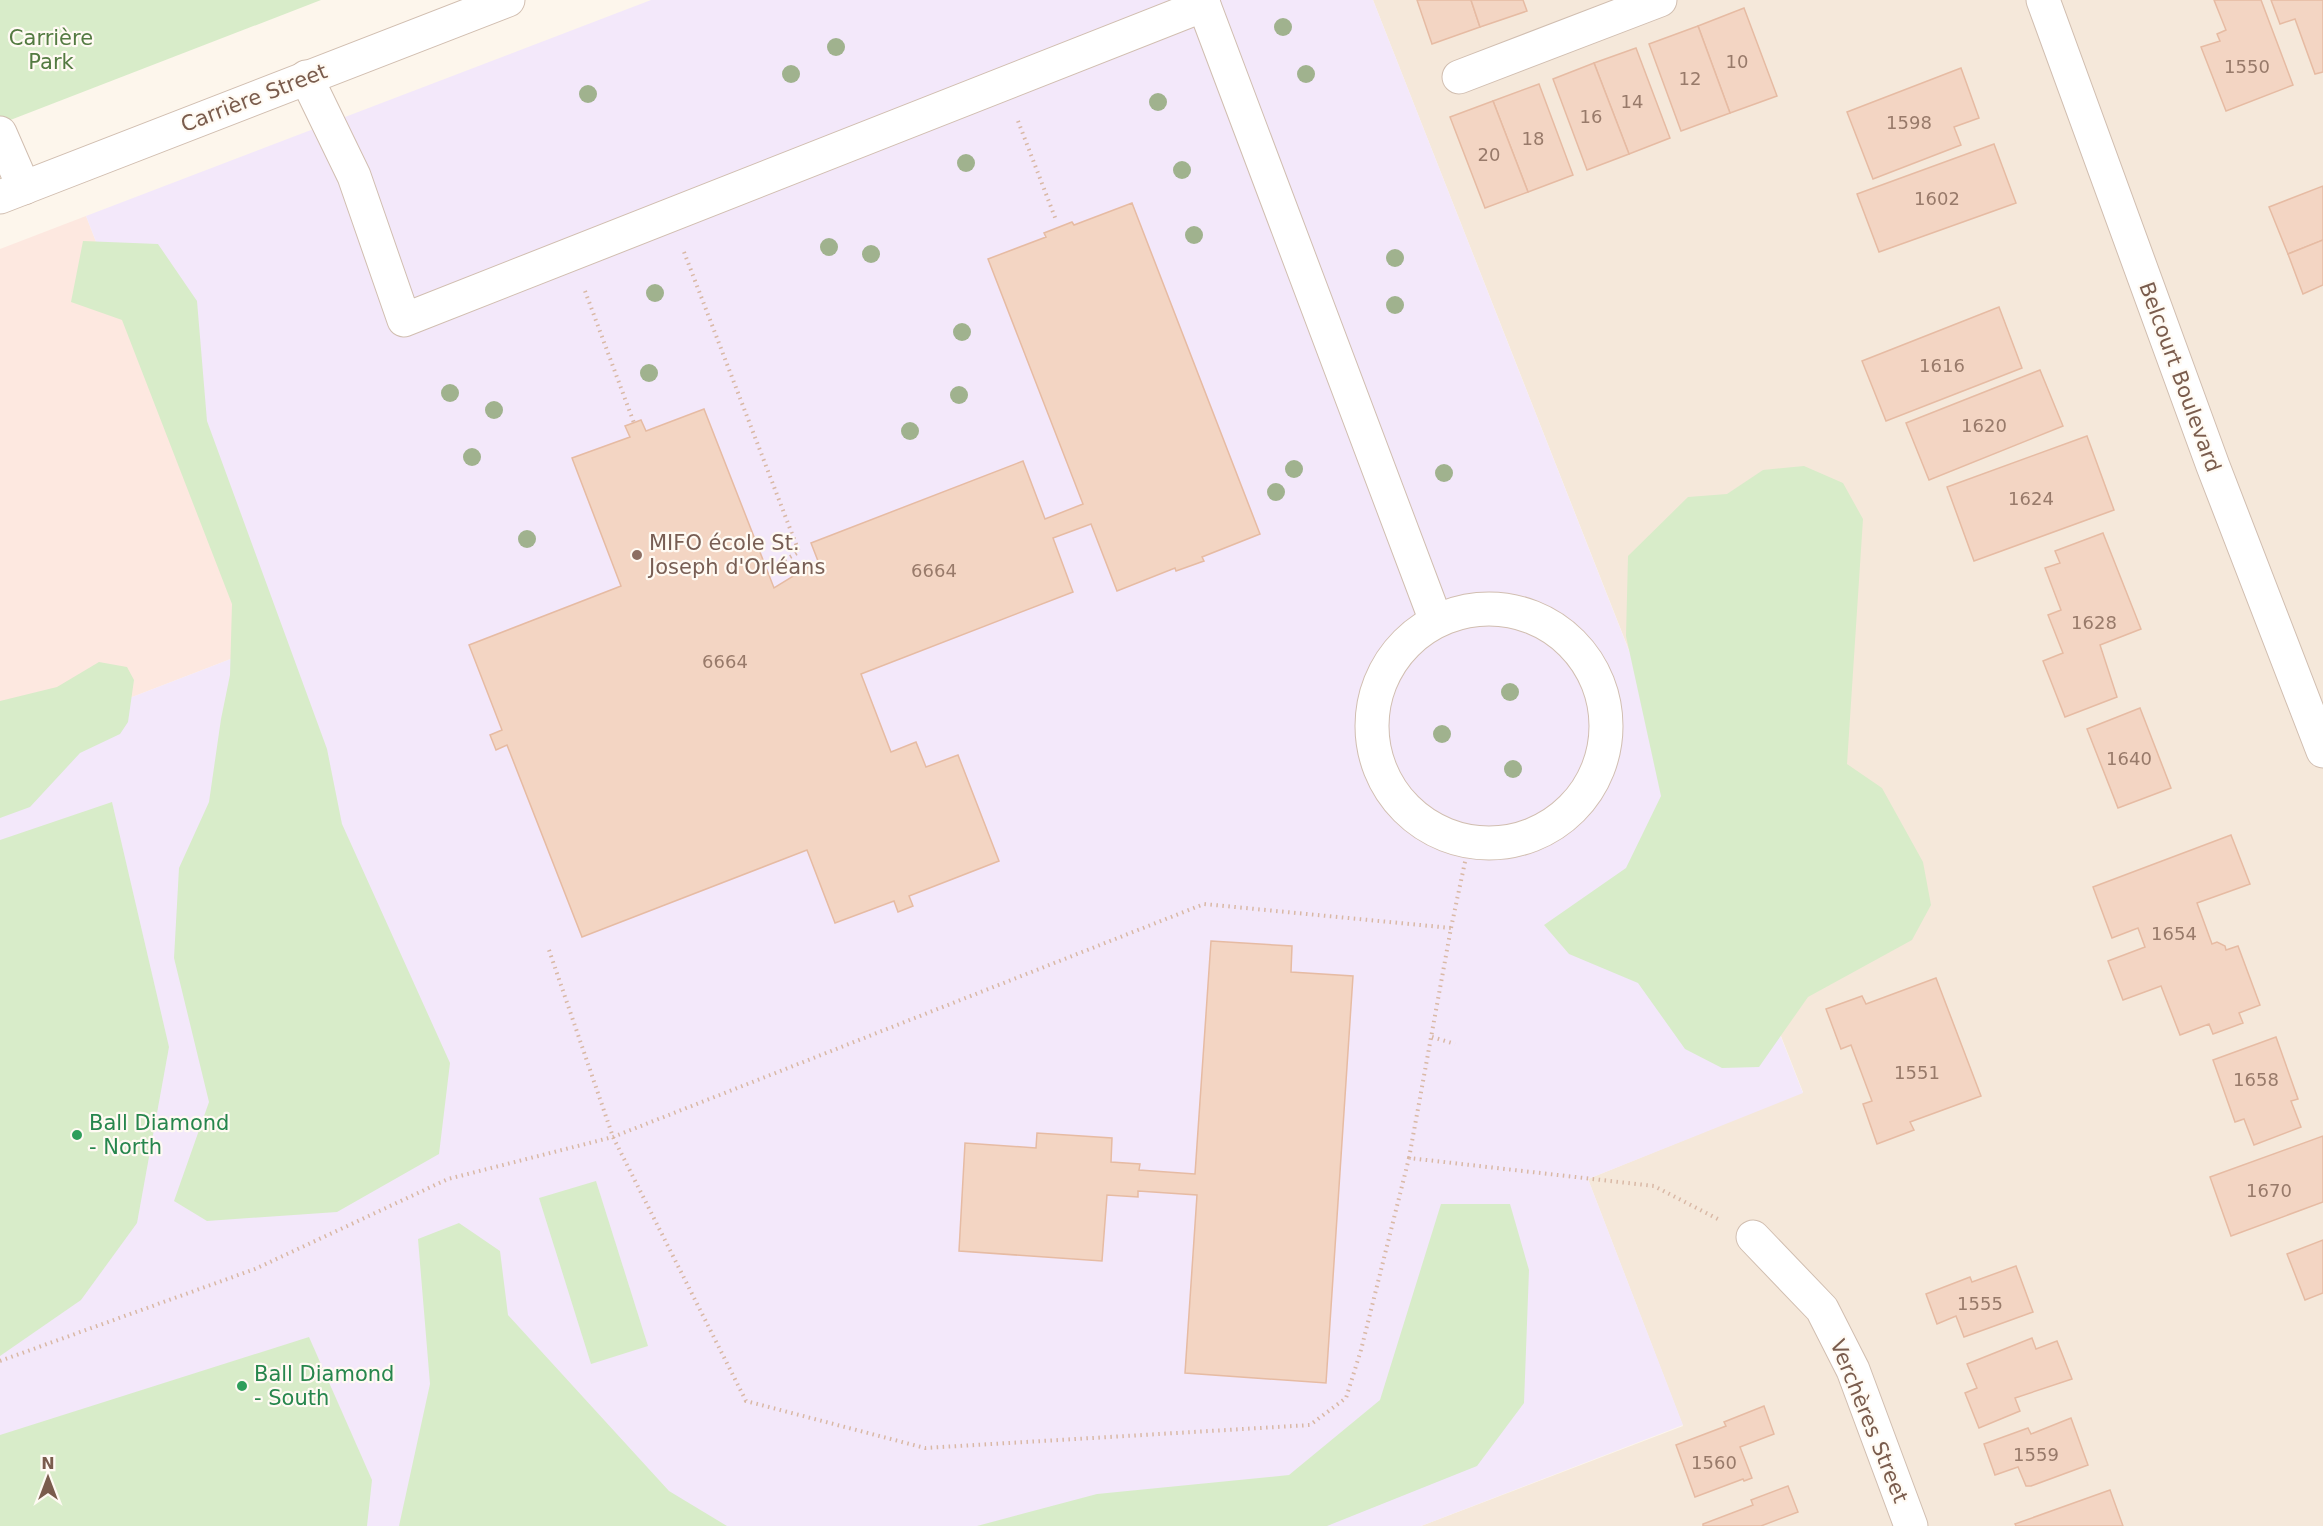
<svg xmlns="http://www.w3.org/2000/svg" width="2323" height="1526" viewBox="0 0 2323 1526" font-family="'DejaVu Sans',sans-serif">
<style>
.residential{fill:#f5e8da}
.commercial{fill:#fde8e0}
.education{fill:#f3e8fa}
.green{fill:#d8ecc9}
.building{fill:#f3d5c3;stroke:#e6bba3;stroke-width:1.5}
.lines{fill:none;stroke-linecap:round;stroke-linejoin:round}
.minor-casing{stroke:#d1beb0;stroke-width:35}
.path{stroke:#d9b8a5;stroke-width:4;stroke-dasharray:1.5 4.5;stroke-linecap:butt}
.minor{stroke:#fff;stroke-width:33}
.tree{fill:#a0b28e}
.education-dot{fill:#8d6e63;stroke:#fffaf3;stroke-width:2}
.leisure-dot{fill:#2e9e5b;stroke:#fffaf3;stroke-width:2}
.labels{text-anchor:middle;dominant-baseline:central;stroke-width:4.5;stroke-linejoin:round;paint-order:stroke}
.number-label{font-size:18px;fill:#987a6a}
.park-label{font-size:21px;fill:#537a41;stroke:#fffaf3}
.street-label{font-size:21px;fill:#7a5c4d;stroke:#fffaf3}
.education-label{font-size:21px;fill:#785e54;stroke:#fffaf3;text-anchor:start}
.leisure-label{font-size:21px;fill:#27864d;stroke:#fffaf3;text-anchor:start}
</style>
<rect width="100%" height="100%" fill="#fdf6ec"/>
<polygon class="residential" points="1373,0 2323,0 2323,1526 1421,1526 1683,1426 1588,1179 1803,1092"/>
<polygon class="commercial" points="86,216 254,650 0,748 0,249"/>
<polygon class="education" points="651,0 1373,0 1803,1093 1588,1179 1683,1425 1421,1526 0,1526 0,748 254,650 86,216"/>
<g class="green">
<polygon points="0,0 321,0 0,124"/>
<polygon points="83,241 158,244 197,301 207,421 327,749 342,824 450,1063 439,1154 337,1212 207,1221 174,1201 209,1102 174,958 179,868 209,802 221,719 230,675 232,604 122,320 71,302"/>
<polygon points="1804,466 1843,483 1863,519 1847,764 1882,788 1923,862 1931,905 1912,940 1808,997 1759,1067 1722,1068 1685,1049 1638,983 1569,954 1544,925 1626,868 1661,796 1626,636 1628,556 1688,497 1727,494 1763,470"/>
<polygon points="99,662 127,667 134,680 128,722 120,734 80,753 30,807 0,818 0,701 57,687"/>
<polygon points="112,802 169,1047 137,1223 81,1300 0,1356 0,840"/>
<polygon points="596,1181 648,1346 591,1364 539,1198"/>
<polygon points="1441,1204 1510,1204 1529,1270 1524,1403 1477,1466 1327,1526 977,1526 1097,1494 1289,1475 1380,1400"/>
<polygon points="459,1223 500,1251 508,1315 669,1491 727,1526 399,1526 430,1384 418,1239"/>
<polygon points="309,1337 372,1480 367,1526 0,1526 0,1435"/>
</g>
<g class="building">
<polygon points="1417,0 1471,0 1480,27 1432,44"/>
<polygon points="1471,0 1523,0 1527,11 1480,27"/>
<polygon points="2214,0 2261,0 2293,85 2226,111 2201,47 2220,41 2217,34 2226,30"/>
<polygon points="2271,0 2323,0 2323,72 2315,74 2295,19 2280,24"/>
<polygon points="1744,8 1777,96 1730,113 1698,26"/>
<polygon points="1698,26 1730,113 1681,131 1649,44"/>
<polygon points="1636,48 1670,138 1629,154 1594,63"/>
<polygon points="1594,63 1629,154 1587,170 1553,79"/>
<polygon points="1961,68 1979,118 1954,127 1961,145 1873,179 1847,112"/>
<polygon points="1539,84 1573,175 1528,192 1493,101"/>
<polygon points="1493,101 1528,192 1485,208 1450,117"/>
<polygon points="1994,144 2016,203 1879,252 1857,194"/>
<polygon points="2323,186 2323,240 2288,254 2269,207"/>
<polygon points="1132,203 1260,534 1202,557 1204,561 1176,571 1175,568 1117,591 1091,524 1053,538 1073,592 861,674 891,752 916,742 926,767 958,755 999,861 909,896 913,906 898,912 894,901 835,923 807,850 582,937 507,745 496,750 490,735 502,730 469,645 621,586 572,458 630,437 625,426 641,420 646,431 704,409 774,588 818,561 811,543 1023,461 1045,519 1083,504 988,259 1046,237 1044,233 1072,222 1074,225"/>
<polygon points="2323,240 2323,285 2303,294 2288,254"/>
<polygon points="1999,307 2022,368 1886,421 1862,361"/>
<polygon points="2040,370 2063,426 1929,480 1906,423"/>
<polygon points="2087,436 2114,510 1974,561 1947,487"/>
<polygon points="2103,533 2141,629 2100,645 2117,697 2065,717 2043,661 2063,653 2048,615 2061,610 2045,568 2060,563 2055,551"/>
<polygon points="2140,708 2171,788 2118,808 2087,729"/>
<polygon points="2231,835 2250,884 2197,903 2212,944 2217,942 2225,946 2226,950 2238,946 2260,1005 2239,1013 2243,1023 2213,1034 2209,1024 2180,1035 2161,986 2123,1000 2108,961 2145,947 2138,928 2112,938 2093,887"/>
<polygon points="1211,941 1292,946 1291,972 1353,976 1326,1383 1185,1373 1197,1195 1138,1191 1138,1197 1107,1195 1102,1261 959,1251 965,1143 1036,1148 1037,1133 1112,1138 1111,1162 1140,1164 1139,1170 1195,1174"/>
<polygon points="1936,978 1981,1096 1910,1122 1914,1130 1877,1144 1863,1104 1872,1101 1851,1045 1841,1049 1826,1009 1862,996 1866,1004"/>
<polygon points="2276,1037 2298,1099 2291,1101 2301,1127 2254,1145 2244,1119 2235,1122 2213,1060"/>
<polygon points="2323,1136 2323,1202 2231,1236 2210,1177"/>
<polygon points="2323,1240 2323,1293 2305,1300 2287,1254"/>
<polygon points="2016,1266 2033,1312 1964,1337 1956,1316 1937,1324 1926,1294 1970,1277 1972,1282"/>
<polygon points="2032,1338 2036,1349 2057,1341 2072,1379 2015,1398 2020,1411 1979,1428 1965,1393 1977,1388 1967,1364"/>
<polygon points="1764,1406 1774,1434 1740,1447 1752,1478 1744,1481 1743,1479 1695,1497 1676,1445 1726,1426 1724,1422"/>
<polygon points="2071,1418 2088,1465 2031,1486 2026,1486 2018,1467 1995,1475 1984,1444 2028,1428 2031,1434"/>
<polygon points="1788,1486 1798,1512 1761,1526 1703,1526 1703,1524 1753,1505 1751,1500"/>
<polygon points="2110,1490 2123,1526 2016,1526 2015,1524"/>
</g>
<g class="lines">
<defs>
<g id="minor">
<polyline points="1202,0 1436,621"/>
<polyline points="2043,0 2213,466 2323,751"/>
<polyline points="306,77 354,176 404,320 1204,5"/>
<polyline points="1459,77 1660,0"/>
<polyline points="0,133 24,188"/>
<polyline points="0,197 508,0"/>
<circle cx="1489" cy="726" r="117"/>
<polyline points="1753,1237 1822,1309 1853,1370 1911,1526"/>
</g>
</defs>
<use href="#minor" class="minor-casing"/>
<g class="path">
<polyline points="1018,121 1056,220"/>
<polyline points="684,252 799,552 781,562"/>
<polyline points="585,291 634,423"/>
<polyline points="549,950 613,1137 746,1401 925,1448 1310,1425 1346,1398 1361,1350 1409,1158 1654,1186 1718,1219"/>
<polyline points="1432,1037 1455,1044"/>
<polyline points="1409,1158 1451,928 1469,843"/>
<polyline points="0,1361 255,1269 448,1179 613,1137 1204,904 1451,928"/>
</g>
<use href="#minor" class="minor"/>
</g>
<g class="tree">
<circle cx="1283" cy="27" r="9"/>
<circle cx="836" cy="47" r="9"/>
<circle cx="791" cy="74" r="9"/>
<circle cx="1306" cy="74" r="9"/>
<circle cx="588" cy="94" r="9"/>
<circle cx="1158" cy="102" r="9"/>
<circle cx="966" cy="163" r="9"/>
<circle cx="1182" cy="170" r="9"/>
<circle cx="1194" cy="235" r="9"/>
<circle cx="829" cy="247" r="9"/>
<circle cx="871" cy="254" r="9"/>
<circle cx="1395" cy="258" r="9"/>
<circle cx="655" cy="293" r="9"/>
<circle cx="1395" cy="305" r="9"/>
<circle cx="962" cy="332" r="9"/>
<circle cx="649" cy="373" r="9"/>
<circle cx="450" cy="393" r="9"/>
<circle cx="959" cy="395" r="9"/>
<circle cx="494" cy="410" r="9"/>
<circle cx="910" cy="431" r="9"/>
<circle cx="472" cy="457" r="9"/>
<circle cx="1294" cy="469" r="9"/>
<circle cx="1444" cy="473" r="9"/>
<circle cx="1276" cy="492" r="9"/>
<circle cx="527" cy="539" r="9"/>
<circle cx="1510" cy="692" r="9"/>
<circle cx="1442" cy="734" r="9"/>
<circle cx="1513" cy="769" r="9"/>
</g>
<circle class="education-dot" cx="637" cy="555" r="6"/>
<g class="leisure-dot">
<circle cx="77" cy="1135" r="6"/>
<circle cx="242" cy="1386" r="6"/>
</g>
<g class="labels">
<g class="number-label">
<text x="1737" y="61">10</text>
<text x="2247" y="66">1550</text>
<text x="1690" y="78">12</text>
<text x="1632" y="101">14</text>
<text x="1591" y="116">16</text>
<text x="1909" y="122">1598</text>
<text x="1533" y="138">18</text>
<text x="1489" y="154">20</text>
<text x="1937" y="198">1602</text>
<text x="1942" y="365">1616</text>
<text x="1984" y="425">1620</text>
<text x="2031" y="498">1624</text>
<text x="934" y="570">6664</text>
<text x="2094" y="622">1628</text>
<text x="725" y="661">6664</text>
<text x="2129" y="758">1640</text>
<text x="2174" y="933">1654</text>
<text x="1917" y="1072">1551</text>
<text x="2256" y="1079">1658</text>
<text x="2269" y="1190">1670</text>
<text x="1980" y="1303">1555</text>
<text x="2036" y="1454">1559</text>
<text x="1714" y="1462">1560</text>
</g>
<g class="park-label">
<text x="51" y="38">Carrière<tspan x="51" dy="24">Park</tspan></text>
</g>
<g class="street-label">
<text transform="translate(254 98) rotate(-21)">Carrière Street</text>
<text transform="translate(2180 377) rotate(70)">Belcourt Boulevard</text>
<text transform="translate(1869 1421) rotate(68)">Verchères Street</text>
</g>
<g class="education-label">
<text x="649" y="543">MIFO école St.<tspan x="649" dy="24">Joseph d'Orléans</tspan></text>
</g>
<g class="leisure-label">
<text x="89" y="1123">Ball Diamond<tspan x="89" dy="24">- North</tspan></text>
<text x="254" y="1374">Ball Diamond<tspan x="254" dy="24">- South</tspan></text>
</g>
</g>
<g transform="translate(48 1478)" stroke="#fffaf3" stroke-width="4.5" paint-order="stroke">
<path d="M0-4.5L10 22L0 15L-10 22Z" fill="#7a5c4d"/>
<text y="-9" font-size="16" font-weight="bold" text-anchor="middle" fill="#7a5c4d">N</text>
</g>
</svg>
